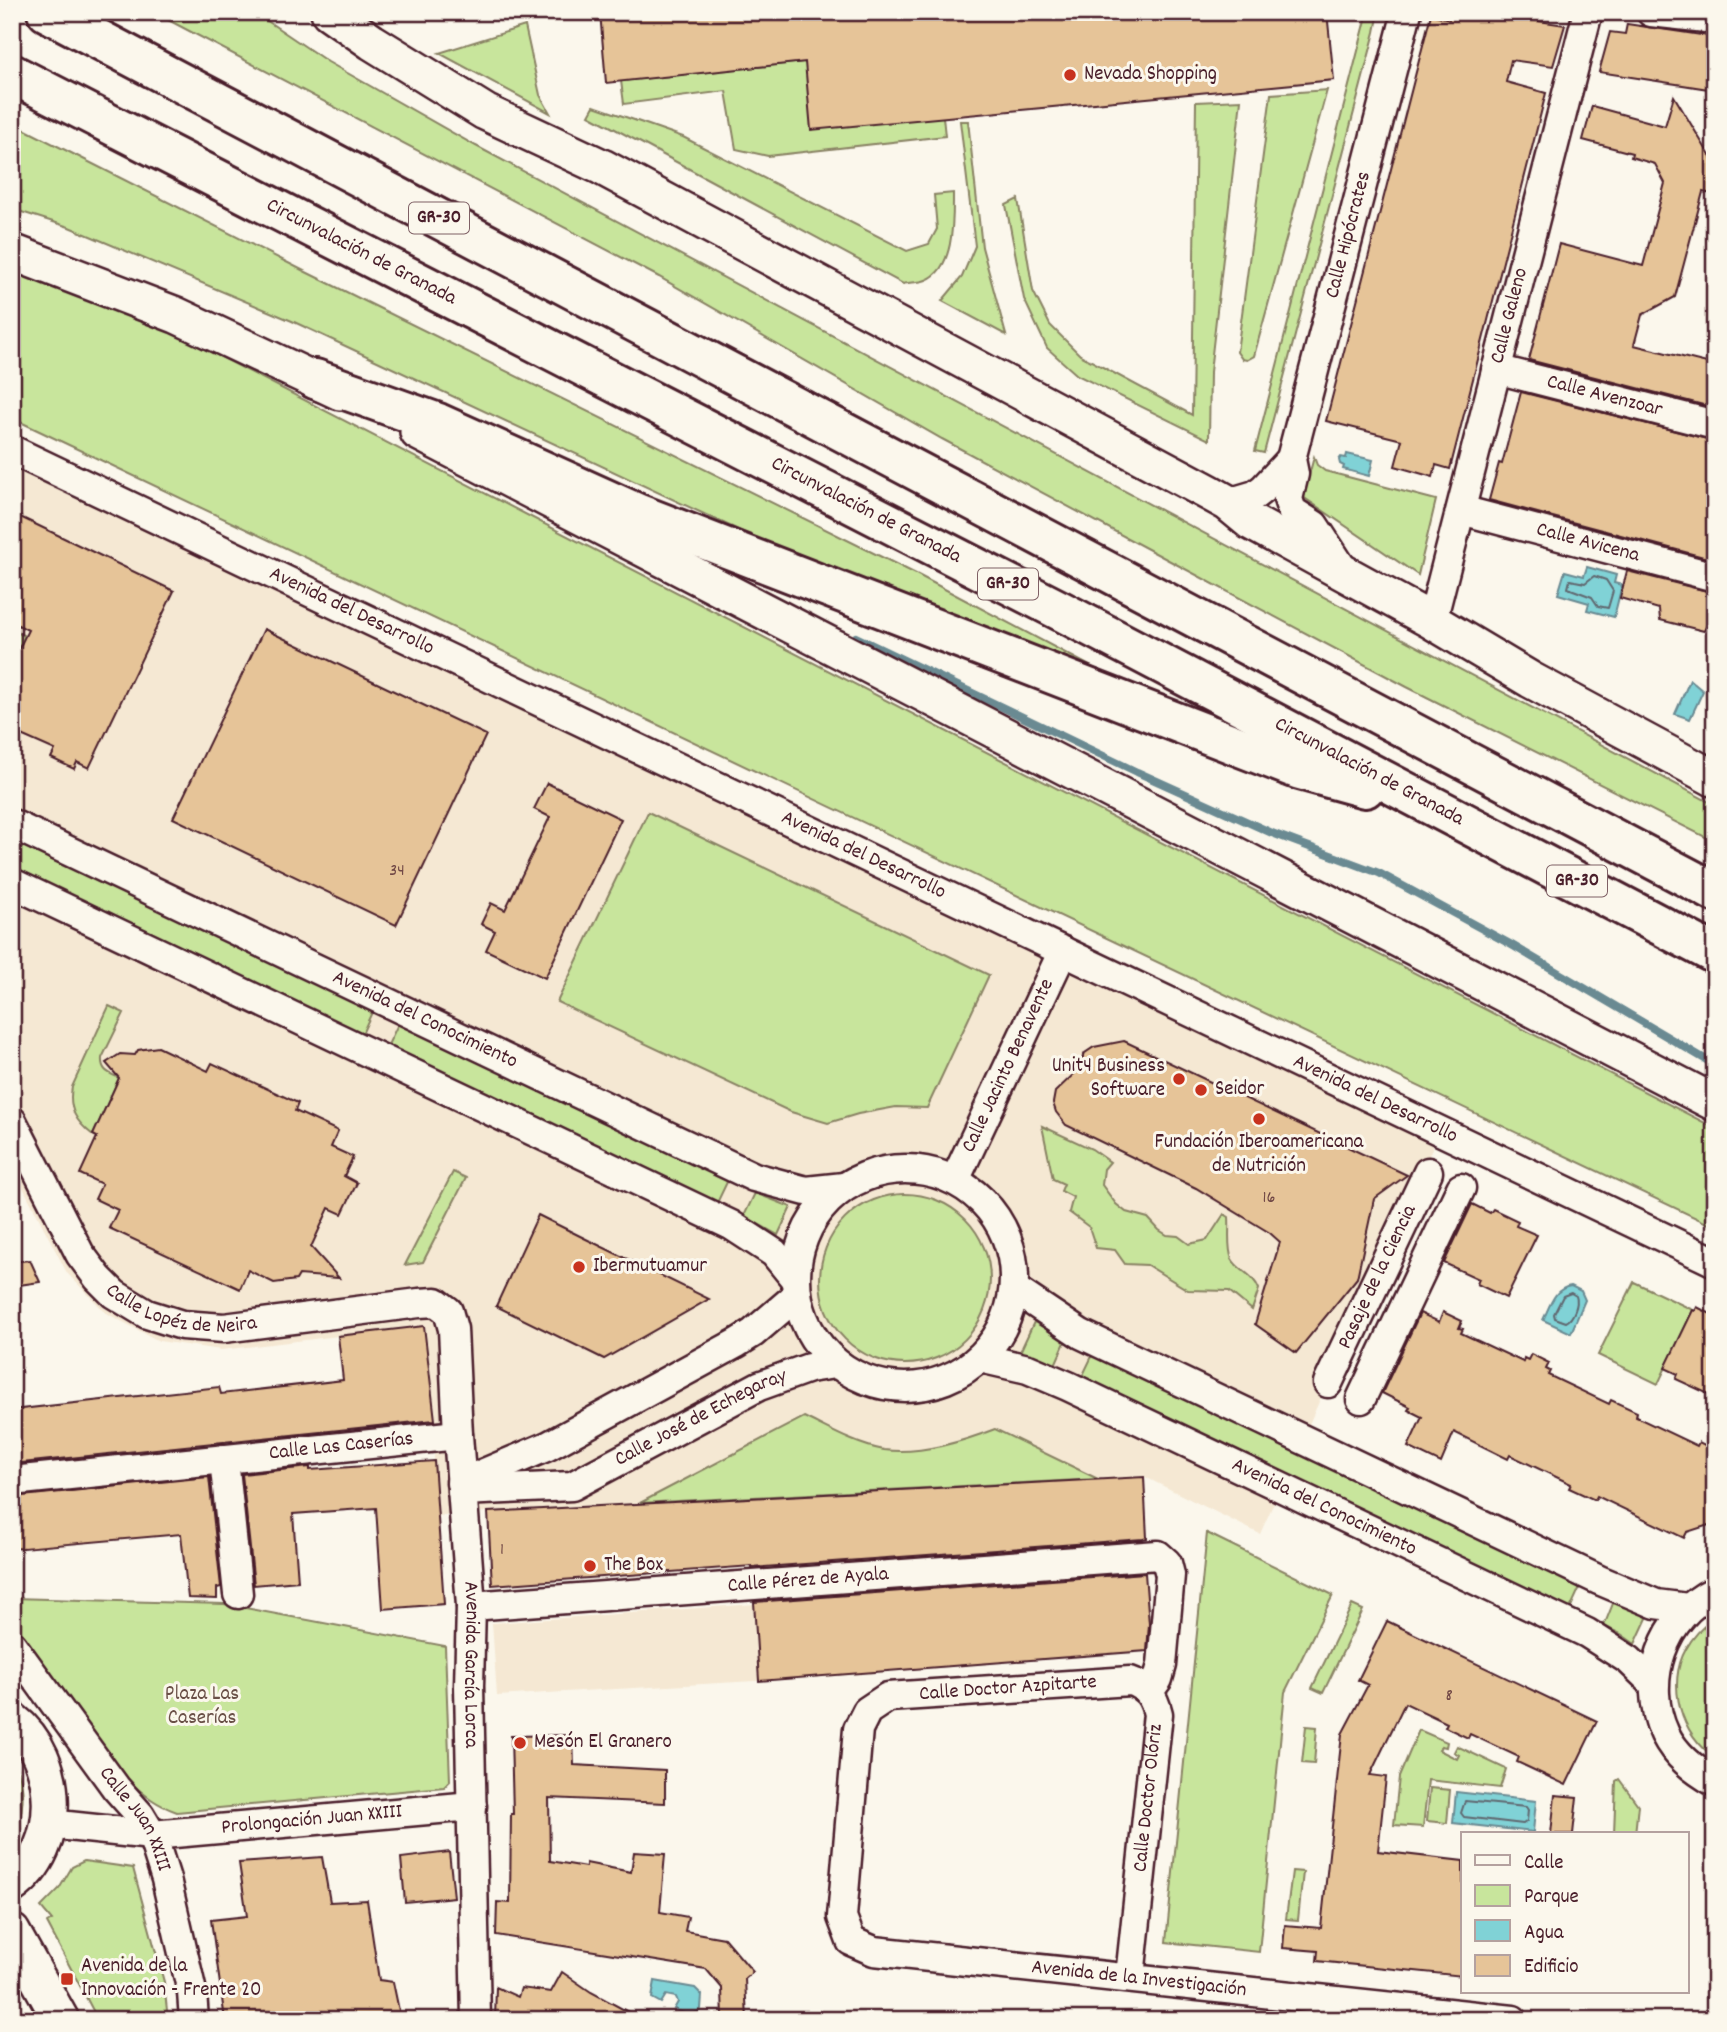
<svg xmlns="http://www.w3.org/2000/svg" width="1727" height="2032" viewBox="0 0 1727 2032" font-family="Dekko,sans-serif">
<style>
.built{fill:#f5e8d3}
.green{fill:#c8e59c;stroke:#898264;stroke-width:2}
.water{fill:#80d2d6;stroke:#6a8a92;stroke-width:2}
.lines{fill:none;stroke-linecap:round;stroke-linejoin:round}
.shore{stroke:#60676f;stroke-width:2}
.stream{stroke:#6a8a92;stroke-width:8}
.building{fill:#e6c498;stroke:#4a1f2b;stroke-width:2}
.minor-casing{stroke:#4a1f2b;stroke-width:33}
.major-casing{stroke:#4a1f2b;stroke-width:40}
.highway-casing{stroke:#4a1f2b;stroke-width:44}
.minor{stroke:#fbf7ec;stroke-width:28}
.major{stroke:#fbf7ec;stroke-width:35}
.highway{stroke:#fbf7ec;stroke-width:38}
.poi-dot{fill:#c8321e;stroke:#fbf7ec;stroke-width:2.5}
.labels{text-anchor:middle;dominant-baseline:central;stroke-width:6;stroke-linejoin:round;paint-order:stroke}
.number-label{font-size:18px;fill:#714846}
.shield{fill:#fbf7ec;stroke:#7f6065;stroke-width:2}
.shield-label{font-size:19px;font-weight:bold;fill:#4a1f2b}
.poi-label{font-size:21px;fill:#4a1f2b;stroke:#fbf7ec;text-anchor:start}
.street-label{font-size:21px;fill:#4a1f2b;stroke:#fbf7ec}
.park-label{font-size:21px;fill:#6a5047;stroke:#fbf7ec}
</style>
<rect width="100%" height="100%" fill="#fbf7ec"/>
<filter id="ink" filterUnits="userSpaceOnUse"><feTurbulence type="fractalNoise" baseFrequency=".0143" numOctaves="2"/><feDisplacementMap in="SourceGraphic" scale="14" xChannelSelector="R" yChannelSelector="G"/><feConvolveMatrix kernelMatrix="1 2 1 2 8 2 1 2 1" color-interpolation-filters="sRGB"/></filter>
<g filter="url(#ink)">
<g class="built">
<polygon points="12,464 1434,1144 1260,1534 1145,1477 1147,1538 492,1585 488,1512 437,1516 434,1461 435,1420 424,1326 221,1350 159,1341 106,1313 67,1273 12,1166"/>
<polygon points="1145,1576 1151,1651 825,1677 497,1696 492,1623"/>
</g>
<g class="green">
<polygon points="153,12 254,12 328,62 476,146 1715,805 1715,842 1407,687 1157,554 942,439 659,277"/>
<polygon points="1368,12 1379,12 1375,32 1264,453 1255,451"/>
<polygon points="525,26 540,95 550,113 439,53"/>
<polygon points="805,62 943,117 945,136 768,156 736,149 726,91 624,104 621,81"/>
<polygon points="1327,90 1254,356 1247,360 1242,359 1237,352 1271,94"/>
<polygon points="1241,100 1210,372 1209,440 1077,375 1047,348 1024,299 1006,205 1018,199 1033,291 1050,325 1080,355 1192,415 1196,102"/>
<path d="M594,106L683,137L907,251L929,244L937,229L934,195L953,193C953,218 955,269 926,280C919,283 910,282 903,284L589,115Z"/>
<polygon points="960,121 968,121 982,247 1006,335 942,301 962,277 975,246"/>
<polygon points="12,123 306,272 918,575 1122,683 749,535 292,321 69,227 12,209"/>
<polygon points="12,264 155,323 1715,1128 1715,1227 12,418"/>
<polygon points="1314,457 1317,465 1325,471 1436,500 1418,575 1303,497"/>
<polygon points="12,630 25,636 12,663"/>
<polygon points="648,812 989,975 927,1108 896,1107 858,1114 828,1123 791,1112 557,1002"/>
<polygon points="12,838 373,1010 362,1034 12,867"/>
<path d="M109,1006L124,1013L102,1058C101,1071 109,1073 119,1078L93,1135C76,1122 68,1109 72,1087Z"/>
<polygon points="398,1024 728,1180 717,1203 387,1047"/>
<path d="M1042,1126L1092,1149L1110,1162L1104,1169L1102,1185L1116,1204L1126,1212L1148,1218L1159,1230L1167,1235L1178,1236L1189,1244L1207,1240L1224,1214L1229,1217C1230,1229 1227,1248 1232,1259C1238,1271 1252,1272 1259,1289L1252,1310L1229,1291L1188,1290L1147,1265L1125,1264L1115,1250L1096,1248L1089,1227L1069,1212L1073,1197L1061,1191L1064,1184L1053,1179Z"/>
<polygon points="453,1172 466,1178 423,1262 405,1265"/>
<polygon points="755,1193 791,1207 778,1235 744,1216"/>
<circle cx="905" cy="1279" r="85"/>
<polygon points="1634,1282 1693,1310 1658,1384 1598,1355"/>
<polygon points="1034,1322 1066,1340 1055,1365 1020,1352"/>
<polygon points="1094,1352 1581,1585 1570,1609 1082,1377"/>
<path d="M804,1417C829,1429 856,1445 884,1450C918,1455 964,1441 995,1429L1098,1479L640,1503Z"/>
<polygon points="1207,1533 1333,1595 1285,1692 1259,1952 1166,1942"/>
<path d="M12,1598L224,1604L445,1646L450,1781L444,1787L177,1812C157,1805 144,1795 128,1780L12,1621Z"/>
<polygon points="1614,1601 1648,1616 1635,1644 1621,1634 1604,1626"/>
<polygon points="1352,1605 1363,1610 1323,1693 1312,1688"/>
<path d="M1715,1617V1757C1681,1736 1666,1684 1686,1649C1693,1636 1703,1626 1715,1617Z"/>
<polygon points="1306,1726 1317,1727 1314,1764 1302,1763"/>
<polygon points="1419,1730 1447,1742 1446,1747 1441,1746 1439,1750 1457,1759 1459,1755 1454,1752 1457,1746 1506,1769 1500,1788 1428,1780 1423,1827 1394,1825 1399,1777"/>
<path d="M12,1760C29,1784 23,1817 12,1842Z"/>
<polygon points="1619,1779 1638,1805 1635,1834 1614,1834 1616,1781"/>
<polygon points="1430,1788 1450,1790 1447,1823 1427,1821"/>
<polygon points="84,1861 133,1868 164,1982 168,2020 98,2020 47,1923 52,1920 41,1907 59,1889 72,1867"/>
<polygon points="1292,1871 1303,1872 1298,1920 1286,1919"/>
</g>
<g class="water">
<polygon points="1347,454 1373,460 1369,476 1343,469 1344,466 1340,464 1339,460 1341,457 1346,458"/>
<polygon points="1587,567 1616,575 1614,583 1622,585 1614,617 1587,610 1589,603 1558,594 1565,571 1584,576"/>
<polygon points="1690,680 1703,691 1690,719 1675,714"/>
<path d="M1571,1286L1581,1291L1585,1300L1571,1333L1543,1320C1550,1306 1554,1288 1571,1286Z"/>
<polygon points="1456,1792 1536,1801 1533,1832 1453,1823"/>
<path d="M655,1981L695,1988L702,1995L701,2009C692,2017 684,2014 674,2009L678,2002L676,1997L666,1995L661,2003L652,1998Z"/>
</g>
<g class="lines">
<g class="shore">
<polygon points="1594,576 1606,580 1613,591 1608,608 1598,606 1592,597 1568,588 1570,580 1585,583"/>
<path d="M1571,1293L1576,1296C1579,1304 1573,1319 1566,1322L1555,1318L1554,1314L1563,1296Z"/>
<polygon points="1465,1801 1526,1807 1528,1810 1527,1821 1523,1824 1464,1817 1461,1813"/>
</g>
<polyline class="stream" points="856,637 1137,772 1272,833 1379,873 1510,944 1715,1065"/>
</g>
<g class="building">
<polygon points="600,12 1327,12 1334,80 811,130 805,62 606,83"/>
<polygon points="1450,12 1479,12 1565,25 1553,66 1511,60 1506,82 1546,93 1450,469 1436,465 1433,477 1395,466 1402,440 1326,421 1431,14 1449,19"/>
<polygon points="1627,24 1715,37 1715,90 1599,72 1610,32 1625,34"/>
<polygon points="1674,96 1715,164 1715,195 1703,192 1675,297 1642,315 1634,345 1715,365 1715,408 1529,360 1559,244 1643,266 1665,183 1655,164 1631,157 1632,153 1583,140 1592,106 1665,126"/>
<polygon points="1521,392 1715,441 1715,560 1489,500 1499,463 1502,464"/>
<polygon points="12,513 174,591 89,768 77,762 74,769 51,758 55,750 12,731 12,663 28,630 12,622"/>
<polygon points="1627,571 1715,593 1715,608 1704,631 1660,620 1659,609 1620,598"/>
<polygon points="264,629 486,735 396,925 173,818"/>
<polygon points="547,783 621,819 545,978 486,950 495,931 481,924 491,903 505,910 550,817 534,809"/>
<polygon points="1124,1041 1407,1175 1374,1199 1357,1278 1296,1353 1255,1324 1280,1242 1270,1233 1196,1188 1066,1125 1056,1112 1053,1103 1055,1092 1074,1074 1085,1053 1094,1047"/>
<polygon points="158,1047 208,1071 212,1063 298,1103 295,1111 338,1131 331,1147 353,1157 344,1176 357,1183 342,1214 329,1208 311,1247 339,1278 299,1275 296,1280 274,1283 248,1270 240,1289 109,1228 118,1210 95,1199 102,1184 80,1174 97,1137 93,1135 119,1078 106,1063 120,1054 135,1055 138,1050"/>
<polygon points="1472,1204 1490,1213 1493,1209 1518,1221 1516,1226 1537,1235 1506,1298 1477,1284 1479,1279 1444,1263"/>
<polygon points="538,1215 580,1236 709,1299 604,1359 496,1306"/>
<polygon points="30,1260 40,1282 12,1286 12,1262"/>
<polygon points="1697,1307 1715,1316 1715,1397 1676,1379 1678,1374 1665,1368 1693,1310 1695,1311"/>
<polygon points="1443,1312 1462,1321 1459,1328 1463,1329 1461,1333 1523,1362 1524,1358 1528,1360 1531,1354 1549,1363 1546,1369 1550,1371 1548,1375 1609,1404 1611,1400 1637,1412 1636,1417 1697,1446 1699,1442 1715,1450 1715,1523 1687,1532 1684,1538 1597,1496 1595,1500 1569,1488 1571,1484 1510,1455 1508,1459 1454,1432 1441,1463 1408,1447 1422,1417 1408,1410 1410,1407 1382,1393 1420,1313 1439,1322"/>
<polygon points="424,1326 435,1420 12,1464 12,1410 219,1387 221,1394 343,1380 338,1336"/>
<polygon points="434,1461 444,1604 383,1609 376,1508 293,1514 298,1581 254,1585 242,1474 310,1467 310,1470"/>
<polygon points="209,1477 221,1587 217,1588 217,1599 188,1598 181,1534 12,1549 12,1497"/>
<polygon points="1144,1477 1147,1538 1143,1539 752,1568 752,1566 492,1585 488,1512"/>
<polygon points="1145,1573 1149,1624 1147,1651 759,1681 754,1602"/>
<polygon points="1387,1621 1597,1721 1566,1785 1517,1762 1519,1757 1470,1734 1468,1738 1445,1727 1447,1723 1405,1703 1370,1775 1386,1777 1378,1851 1463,1861 1463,1976 1317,1961 1318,1951 1283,1948 1285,1925 1321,1928 1342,1734 1368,1685 1358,1680"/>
<polygon points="573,1735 574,1765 665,1770 665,1803 549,1798 550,1861 586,1867 586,1863 631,1872 634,1852 665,1854 660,1912 688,1917 685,1931 724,1938 753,1972 745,1979 747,2020 723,2020 722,1988 706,1969 496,1935 497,1902 510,1903 511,1814 513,1814 511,1736"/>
<polygon points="1555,1795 1577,1797 1573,1834 1551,1834"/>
<polygon points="449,1852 454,1897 405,1902 401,1858"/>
<polygon points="322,1857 330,1902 367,1900 379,1980 393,1982 401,2020 225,2020 211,1920 247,1916 239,1863"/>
<polygon points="562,1972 591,1992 643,2020 495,2020 496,1987 518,1997 521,1988 551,1992"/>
</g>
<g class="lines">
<defs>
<g id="minor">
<polyline points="1651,12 1715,19"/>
<path id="s1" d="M1496,369L1715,425"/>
<path id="s2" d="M12,450L1715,1262"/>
<polyline points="1228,503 1255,495 1264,488 1291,459"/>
<path id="s3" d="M1461,510L1715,577"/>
<path id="s4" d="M1344,571L1314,525L1292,511L1288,499L1294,474L1291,459L1407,12"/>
<path id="s5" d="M1432,621L1588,12"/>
<path id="s6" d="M12,824L754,1177L806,1191L844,1187"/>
<polyline points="12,883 731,1225 774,1253 795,1279"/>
<path id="s7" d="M12,1121L80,1254L98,1278L114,1294L147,1314L182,1325L224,1328L419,1303L436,1302L448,1311L453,1329L458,1435L471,1606L469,1686L476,2020"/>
<circle cx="905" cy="1278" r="109"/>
<path id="s8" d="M955,1180L1063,951"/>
<polyline points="1014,1289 1081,1334 1599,1580 1656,1604 1688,1608"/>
<path id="s9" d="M980,1358L1028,1369L1068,1386L1587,1633L1629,1660L1654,1684"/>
<path id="s10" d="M1328,1383L1428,1172"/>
<polyline points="1361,1399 1461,1188"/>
<polyline points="224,1459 238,1594"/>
<path id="s11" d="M12,1481L458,1435"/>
<polyline points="461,1483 548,1446 737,1343 753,1333 796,1296"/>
<path id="s12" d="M462,1491L572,1486L759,1386L809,1368L835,1364"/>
<path d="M1715,1591C1663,1615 1640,1682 1665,1734C1676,1756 1694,1770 1715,1782"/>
<path id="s13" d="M471,1606L1158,1555L1167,1563L1170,1575L1162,1665L1158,1679L1149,1691"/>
<path id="s14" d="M12,1645L116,1788L140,1815L152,1835L166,1879L192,1992L194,2020"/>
<path id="s15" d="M49,1824L152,1835L472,1806"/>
<path id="s16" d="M1130,1977L1158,1714C1154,1697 1148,1687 1130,1681L888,1697L867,1711L858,1729L842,1917L851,1941L874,1951L1513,2020"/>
</g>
<g id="major">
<polyline points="329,12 372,42 485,112 602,167 1210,493 1228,503 1251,522 1432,621 1531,680 1715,779"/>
<polyline points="12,252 176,315 340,392"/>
<polyline points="418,432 1715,1103"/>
<path d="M12,1720C62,1758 64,1848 12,1885"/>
<polyline points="12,1932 61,2020"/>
</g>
<g id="highway">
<polyline points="47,12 1715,892"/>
<path id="s17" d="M12,74L1061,611L1715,954"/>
<polyline points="315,379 438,423 639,514 1300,770 1365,788"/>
</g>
</defs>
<use href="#minor" class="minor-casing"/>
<use href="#major" class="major-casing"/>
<use href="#highway" class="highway-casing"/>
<use href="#minor" class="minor"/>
<use href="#major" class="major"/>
<use href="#highway" class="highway"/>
</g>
</g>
<g class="poi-dot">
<circle cx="1070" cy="75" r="7"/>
<circle cx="1179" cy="1079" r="7"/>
<circle cx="1201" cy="1090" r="7"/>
<circle cx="1259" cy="1119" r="7"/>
<circle cx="579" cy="1267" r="7"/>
<circle cx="590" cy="1566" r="7"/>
<circle cx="520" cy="1743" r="7"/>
<rect x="60" y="1972" width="14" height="14" rx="3.5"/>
</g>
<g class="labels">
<g class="number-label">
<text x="397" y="871">34</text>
<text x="1269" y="1198">16</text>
<text x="502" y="1550">1</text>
<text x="1449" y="1696">8</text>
</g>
<g class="shield">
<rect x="409" y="202.5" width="60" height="31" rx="5"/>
<rect x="978" y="568.5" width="60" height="31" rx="5"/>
<rect x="1547" y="865.5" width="60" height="31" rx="5"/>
</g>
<g class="shield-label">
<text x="439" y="218">GR-30</text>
<text x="1008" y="584">GR-30</text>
<text x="1577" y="881">GR-30</text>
</g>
<g class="poi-label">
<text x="1084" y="75">Nevada Shopping</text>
<text x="1165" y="1067" text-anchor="end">Unit4 Business<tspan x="1165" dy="24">Software</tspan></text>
<text x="1215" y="1090">Seidor</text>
<text x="1259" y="1143" text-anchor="middle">Fundación Iberoamericana<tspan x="1259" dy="24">de Nutrición</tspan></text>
<text x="593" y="1267">Ibermutuamur</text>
<text x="604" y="1566">The Box</text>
<text x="534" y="1743">Mesón El Granero</text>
<text x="81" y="1967">Avenida de la<tspan x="81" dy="24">Innovación - Frente 20</tspan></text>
</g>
<g class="street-label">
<text stroke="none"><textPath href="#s4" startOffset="366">Calle Hipócrates</textPath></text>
<text stroke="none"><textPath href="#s17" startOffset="392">Circunvalación de Granada</textPath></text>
<text stroke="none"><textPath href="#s5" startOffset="315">Calle Galeno</textPath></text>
<text stroke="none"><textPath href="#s1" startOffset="112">Calle Avenzoar</textPath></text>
<text stroke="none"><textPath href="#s17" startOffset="959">Circunvalación de Granada</textPath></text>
<text stroke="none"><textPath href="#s3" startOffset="131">Calle Avicena</textPath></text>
<text stroke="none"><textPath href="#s2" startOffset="376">Avenida del Desarrollo</textPath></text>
<text stroke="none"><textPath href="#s17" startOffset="1526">Circunvalación de Granada</textPath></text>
<text stroke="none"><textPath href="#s2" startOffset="943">Avenida del Desarrollo</textPath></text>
<text stroke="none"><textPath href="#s6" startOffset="457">Avenida del Conocimiento</textPath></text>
<text stroke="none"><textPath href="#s8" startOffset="126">Calle Jacinto Benavente</textPath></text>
<text stroke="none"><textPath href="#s2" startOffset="1510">Avenida del Desarrollo</textPath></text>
<text stroke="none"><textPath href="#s10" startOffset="117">Pasaje de la Ciencia</textPath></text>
<text stroke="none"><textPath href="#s7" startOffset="273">Calle Lopéz de Neira</textPath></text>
<text stroke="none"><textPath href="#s12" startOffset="256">Calle José de Echegaray</textPath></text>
<text stroke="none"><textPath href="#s11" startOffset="331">Calle Las Caserías</textPath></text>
<text stroke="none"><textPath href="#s9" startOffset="376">Avenida del Conocimiento</textPath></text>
<text stroke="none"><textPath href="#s13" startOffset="338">Calle Pérez de Ayala</textPath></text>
<text stroke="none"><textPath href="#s7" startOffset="903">Avenida García Lorca</textPath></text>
<text transform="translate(1008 1689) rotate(-4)">Calle Doctor Azpitarte</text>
<text stroke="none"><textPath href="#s16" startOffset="180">Calle Doctor Olóriz</textPath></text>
<text stroke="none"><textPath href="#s14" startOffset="214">Calle Juan XXIII</textPath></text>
<text stroke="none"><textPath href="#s15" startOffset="264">Prolongación Juan XXIII</textPath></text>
<text stroke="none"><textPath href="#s16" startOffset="1104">Avenida de la Investigación</textPath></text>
</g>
<g class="park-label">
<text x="202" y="1695">Plaza Las<tspan x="202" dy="24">Caserías</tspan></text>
</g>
</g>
<rect width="1727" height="2032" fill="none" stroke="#fbf7ec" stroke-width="42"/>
<rect x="21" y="21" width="1685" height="1990" fill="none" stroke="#4a1f2b" stroke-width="2.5" filter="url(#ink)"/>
<rect x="1461" y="1832" width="228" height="161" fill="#fbf7ec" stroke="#b4a19f" stroke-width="2"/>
<rect x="1475" y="1855" width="35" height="10" fill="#fbf7ec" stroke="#b4a19f" stroke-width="2"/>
<text x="1524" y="1868" font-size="21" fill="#4a1f2b">Calle</text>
<rect x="1475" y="1885" width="35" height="21" fill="#c8e59c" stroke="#b4a19f" stroke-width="2"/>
<text x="1524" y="1902" font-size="21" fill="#4a1f2b">Parque</text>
<rect x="1475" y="1920" width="35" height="21" fill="#80d2d6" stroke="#b4a19f" stroke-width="2"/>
<text x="1524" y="1938" font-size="21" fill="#4a1f2b">Agua</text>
<rect x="1475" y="1955" width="35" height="21" fill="#e6c498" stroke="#b4a19f" stroke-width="2"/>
<text x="1524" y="1972" font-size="21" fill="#4a1f2b">Edificio</text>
</svg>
